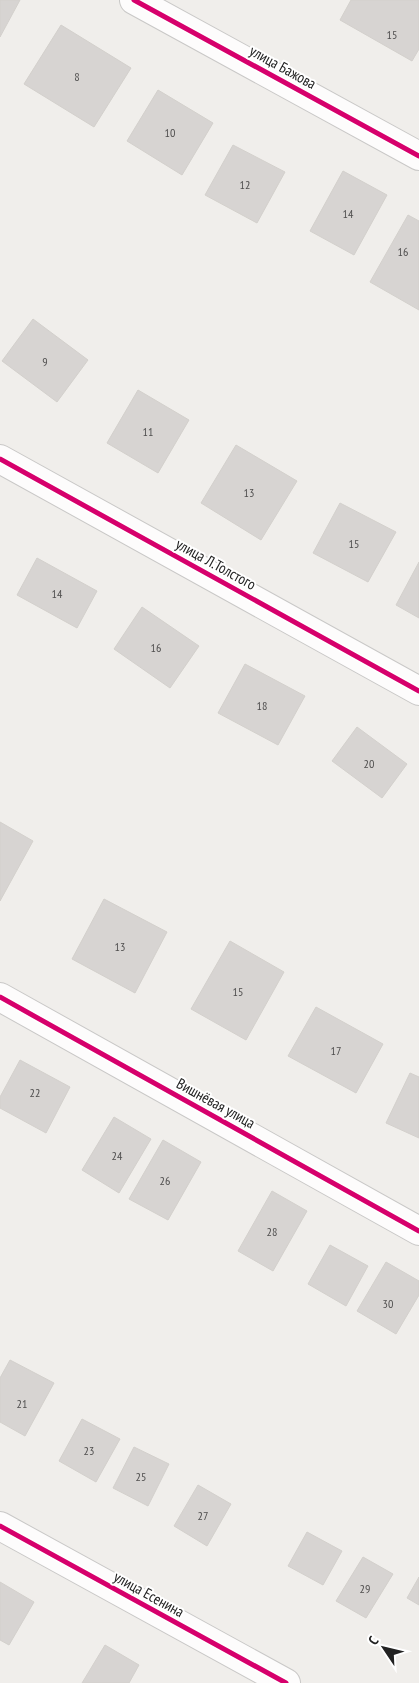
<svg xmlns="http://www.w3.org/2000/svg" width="419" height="1683" viewBox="0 0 419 1683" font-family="'PT Sans Narrow',sans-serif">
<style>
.building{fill:#d7d4d2;stroke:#d3d0cc}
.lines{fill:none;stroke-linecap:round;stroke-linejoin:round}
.minor-casing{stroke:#c9c8c7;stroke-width:30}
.minor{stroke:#fdfcfc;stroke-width:28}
.cycleway-casing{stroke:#fff;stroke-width:8}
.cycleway{stroke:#d6006c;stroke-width:5}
.labels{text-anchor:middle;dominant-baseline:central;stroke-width:4;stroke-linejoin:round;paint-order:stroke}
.number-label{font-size:12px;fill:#4f4e4e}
.street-label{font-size:15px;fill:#222;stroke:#fff}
</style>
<rect width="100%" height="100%" fill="#f0eeeb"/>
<g class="building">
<polygon points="0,0 20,0 0,37"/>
<polygon points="351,0 419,0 419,49 412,61 340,20"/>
<polygon points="61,25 131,68 94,127 24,84"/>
<polygon points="158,90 213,123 182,175 127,141"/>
<polygon points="233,145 285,172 257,223 205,195"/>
<polygon points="343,171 387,195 354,255 310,231"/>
<polygon points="408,215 419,221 419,310 370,282"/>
<polygon points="33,319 88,360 57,402 2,361"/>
<polygon points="138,390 189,420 158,473 107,443"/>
<polygon points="236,445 297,481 261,540 201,503"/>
<polygon points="340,503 396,532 368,582 313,553"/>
<polygon points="37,558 97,591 77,628 17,595"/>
<polygon points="419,562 419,618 396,605"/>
<polygon points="142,607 199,646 170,688 114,649"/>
<polygon points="245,664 305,696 278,745 218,713"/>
<polygon points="357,727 407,764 382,798 332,761"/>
<polygon points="0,822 33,841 0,901"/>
<polygon points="104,899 167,932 135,993 72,959"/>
<polygon points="230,941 284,972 246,1040 191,1009"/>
<polygon points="316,1007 383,1044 356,1093 288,1056"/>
<polygon points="20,1060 70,1087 46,1133 0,1108 0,1097"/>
<polygon points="410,1073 419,1077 419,1138 386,1123"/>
<polygon points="114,1117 151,1139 119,1193 82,1170"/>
<polygon points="163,1140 201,1162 168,1220 129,1199"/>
<polygon points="272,1191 307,1211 273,1271 238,1251"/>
<polygon points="330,1245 368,1266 346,1306 308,1284"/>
<polygon points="386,1262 419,1281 419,1295 396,1334 357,1311"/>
<polygon points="10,1360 54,1383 25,1436 0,1422 0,1378"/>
<polygon points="82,1419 120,1439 96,1482 59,1461"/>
<polygon points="134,1447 169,1464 148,1506 113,1488"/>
<polygon points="198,1485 231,1504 207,1546 174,1526"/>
<polygon points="307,1532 342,1551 323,1585 288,1566"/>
<polygon points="363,1557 393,1574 366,1618 336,1601"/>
<polygon points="419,1577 419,1605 407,1598"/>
<polygon points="0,1582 34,1602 9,1645 0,1640"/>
<polygon points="105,1645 139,1665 129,1683 82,1683"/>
</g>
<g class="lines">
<defs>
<g id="minor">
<polyline points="134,0 419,156"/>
<polyline points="0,459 419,691"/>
<polyline points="0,997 419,1231"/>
<polyline points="0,1526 286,1683"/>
</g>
</defs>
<use href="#minor" class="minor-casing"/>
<use href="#minor" class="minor"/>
<defs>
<g id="cycleway">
<polyline points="134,0 419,156"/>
<polyline points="0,459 419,691"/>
<polyline points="0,997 419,1231"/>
<polyline points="0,1526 286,1683"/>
</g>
</defs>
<use href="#cycleway" class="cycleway-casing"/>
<use href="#cycleway" class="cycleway"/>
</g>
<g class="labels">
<g class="number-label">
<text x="392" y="34">15</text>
<text x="77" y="76">8</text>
<text x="170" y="132">10</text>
<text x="245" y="184">12</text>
<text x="348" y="213">14</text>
<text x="403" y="251">16</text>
<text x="45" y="361">9</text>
<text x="148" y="431">11</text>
<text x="249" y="492">13</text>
<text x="354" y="543">15</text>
<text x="57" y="593">14</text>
<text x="156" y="647">16</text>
<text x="262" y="705">18</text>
<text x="369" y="763">20</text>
<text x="120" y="946">13</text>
<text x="238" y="991">15</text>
<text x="336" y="1050">17</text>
<text x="35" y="1092">22</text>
<text x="117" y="1155">24</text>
<text x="165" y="1180">26</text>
<text x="272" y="1231">28</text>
<text x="388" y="1303">30</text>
<text x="22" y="1403">21</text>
<text x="89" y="1450">23</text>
<text x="141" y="1476">25</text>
<text x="203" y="1515">27</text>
<text x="365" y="1588">29</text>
</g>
<g class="street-label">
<text transform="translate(283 67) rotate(29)">улица Бажова</text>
<text transform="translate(216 564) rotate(29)">улица Л.Толстого</text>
<text transform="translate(216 1103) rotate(29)">Вишнёвая улица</text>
<text transform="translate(149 1594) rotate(29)">улица Есенина</text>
</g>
</g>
<g transform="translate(384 1648) rotate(305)" stroke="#ffffff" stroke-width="4" paint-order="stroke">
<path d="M0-4L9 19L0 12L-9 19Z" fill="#222222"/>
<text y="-8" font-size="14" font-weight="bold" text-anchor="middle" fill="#222222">С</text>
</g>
</svg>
